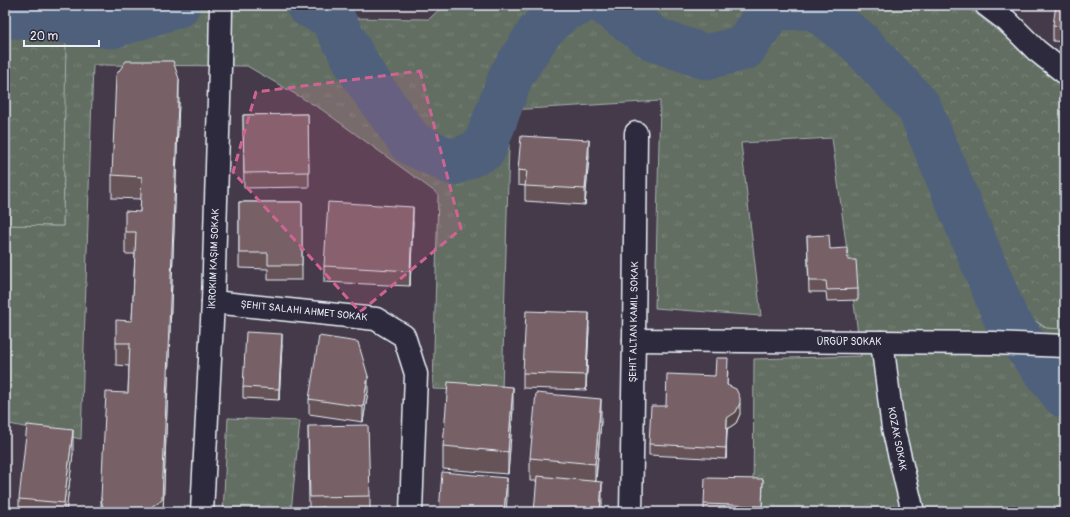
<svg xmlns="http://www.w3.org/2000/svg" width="1070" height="517" viewBox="0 0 1070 517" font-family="Pangolin,sans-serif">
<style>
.grass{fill:url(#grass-tufts);stroke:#a5b0ad}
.forest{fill:url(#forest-crowns);stroke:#a5b0ad}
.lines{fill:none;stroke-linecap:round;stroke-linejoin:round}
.river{stroke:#50617b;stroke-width:45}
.street-casing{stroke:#e8f1f8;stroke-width:25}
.street{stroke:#2f2a3d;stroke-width:22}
.wall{fill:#665358;stroke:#e8f1f8}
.shaded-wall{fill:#534447;stroke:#e8f1f8}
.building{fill:#776166;stroke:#e8f1f8}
.marked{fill:#cf6492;fill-opacity:0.2;stroke:#cf6492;stroke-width:3;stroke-dasharray:8 5;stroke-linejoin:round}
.labels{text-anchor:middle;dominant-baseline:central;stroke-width:3.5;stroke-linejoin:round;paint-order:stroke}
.street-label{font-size:10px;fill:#e8f1f8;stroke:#2f2a3d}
</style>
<defs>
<pattern id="grass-tufts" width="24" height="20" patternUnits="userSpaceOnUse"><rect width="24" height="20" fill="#626e62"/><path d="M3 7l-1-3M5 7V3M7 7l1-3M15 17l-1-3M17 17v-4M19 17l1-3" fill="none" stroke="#788379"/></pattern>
<pattern id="forest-crowns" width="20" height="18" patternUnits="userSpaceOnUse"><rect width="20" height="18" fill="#626e62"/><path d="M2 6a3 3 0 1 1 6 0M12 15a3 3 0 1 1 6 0" fill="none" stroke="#788379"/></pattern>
</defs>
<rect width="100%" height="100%" fill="#453a49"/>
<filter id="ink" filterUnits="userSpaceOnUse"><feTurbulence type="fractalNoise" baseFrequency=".025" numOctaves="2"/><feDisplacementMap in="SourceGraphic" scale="8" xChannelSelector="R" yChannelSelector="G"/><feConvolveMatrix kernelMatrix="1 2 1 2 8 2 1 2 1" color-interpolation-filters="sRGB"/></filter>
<g filter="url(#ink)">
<g class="grass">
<polygon points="5,5 62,5 120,14 146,5 333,5 346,18 429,19 444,5 831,5 869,30 925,94 1019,311 1047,328 1065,329 1065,512 753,512 754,359 861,356 832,138 741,143 761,316 655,308 660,101 510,110 502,391 433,389 438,194 321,109 247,66 93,65 81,439 5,423 5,225 63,226 65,40 5,34"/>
<polygon points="228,418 300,421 291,512 223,512"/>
</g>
<g class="forest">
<polygon points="831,5 965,5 1065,83 1065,329 1047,328 1019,311 925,94 869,30"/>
<polygon points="5,34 66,40 63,226 5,225"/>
</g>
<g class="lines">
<g class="river">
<polyline points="308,5 331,16 363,75 411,143 453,163 484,149 511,76 540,31 566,6 576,5"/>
<polyline points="608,5 656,40 706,57 744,48 772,8 814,7 858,41 919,107 1007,321 1065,396"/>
<polyline points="5,15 112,26 178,5"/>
</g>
<defs>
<g id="street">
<polyline points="986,5 1007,21 1036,50 1065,73"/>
<polyline points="213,302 376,319 404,336 416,374 411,512"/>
<polyline points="634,340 994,343 1065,346"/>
<polyline points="882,342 893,428 913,512"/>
<polyline points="202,512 213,302 220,66 221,5"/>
<polyline points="631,512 634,340 636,133"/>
</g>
</defs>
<use href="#street" class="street-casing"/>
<use href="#street" class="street"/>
</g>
<g class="wall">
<polygon points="392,5 415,5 415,6"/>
<polygon points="1065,5 1065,42 1053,41 1053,25"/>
<polygon points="179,101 163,512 101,512 101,498 128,393 129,366 116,365 116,343 132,321 135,254 125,254 125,232 140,212 141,199 112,198 112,175"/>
<polygon points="308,114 309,187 244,188 243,115"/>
<polygon points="589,156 585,205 525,201 525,186 518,185 518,170"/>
<polygon points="239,202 302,202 302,280 268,280 268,269 239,268"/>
<polygon points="413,222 410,286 324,282 324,266"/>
<polygon points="807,236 830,249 848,260 858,289 858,300 827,301 826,292 809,292"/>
<polygon points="589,328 586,390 523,388 523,373"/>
<polygon points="282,345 279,400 243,398 243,387"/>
<polygon points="728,370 727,385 740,414 736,423 727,429 726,459 649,455 649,444 666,406 715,376"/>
<polygon points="368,391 363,422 309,414 309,399"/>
<polygon points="513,409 508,474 443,469 443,446"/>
<polygon points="601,421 596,481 602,504 537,481 530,481 530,458"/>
<polygon points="308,426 370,496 370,511 298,512 309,508"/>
<polygon points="73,453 66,512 19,512 19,499"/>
<polygon points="763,479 762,512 704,510 704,504"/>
</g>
<g class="shaded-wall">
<polygon points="179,79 179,101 163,512 146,512"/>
<polygon points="589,140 589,156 585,205 585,189"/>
<polygon points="413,207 413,222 410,286 410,271"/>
<polygon points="589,313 589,328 586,390 586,375"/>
<polygon points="282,334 282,345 279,400 279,389"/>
<polygon points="368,376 368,391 363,422 363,407"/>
<polygon points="513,387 513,409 508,474 508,452"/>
<polygon points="601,399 601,421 595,486 595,464"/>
<polygon points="740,403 740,414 736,423 727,429 726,459 727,418"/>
<polygon points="73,430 73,453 66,512 64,512 64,503"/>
<polygon points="507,478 507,500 506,512 504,512"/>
<polygon points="602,482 602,512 600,512"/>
</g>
<g class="building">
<polygon points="1056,5 1065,5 1065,27 1053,25"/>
<polygon points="126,61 173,61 179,79 162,499 146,511 116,512 103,508 101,498 106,392 128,393 130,343 116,343 116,320 132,321 136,232 125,232 125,211 140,212 142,177 112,175 116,75"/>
<polygon points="308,114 309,172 244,173 243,115"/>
<polygon points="521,136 589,140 585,189 525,186 527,171 518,170"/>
<polygon points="239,202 302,202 302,265 268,265 268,253 239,253"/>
<polygon points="328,202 413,207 410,271 324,266"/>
<polygon points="829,235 830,249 847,248 848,260 856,260 858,289 827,290 826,281 809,281 807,236"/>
<polygon points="526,311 589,313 586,375 523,373"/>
<polygon points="246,332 282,334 279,389 243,387"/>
<polygon points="319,336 358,342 368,376 363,407 309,399"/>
<polygon points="716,358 728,358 727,385 736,389 740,398 740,403 736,412 727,418 726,448 649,444 651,406 666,406 667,374 715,376"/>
<polygon points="448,382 513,387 508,452 443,446"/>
<polygon points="536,393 601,399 595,464 530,458"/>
<polygon points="27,425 73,430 64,503 19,499"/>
<polygon points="368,425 370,496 310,497 308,426"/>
<polygon points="442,472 507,478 504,512 439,512"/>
<polygon points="537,476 602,482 600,512 534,512"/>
<polygon points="705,478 763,479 762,506 704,504"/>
<polygon points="324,507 324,512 298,512 298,509"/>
</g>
</g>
<path class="marked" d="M420,71L461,229L360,312L233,172L256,92Z"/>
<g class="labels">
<g class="street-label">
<text transform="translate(214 259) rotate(-88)">İKROKIM KAŞIM SOKAK</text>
<text transform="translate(304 311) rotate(6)">ŞEHIT SALAHI AHMET SOKAK</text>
<text transform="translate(634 322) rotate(-89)">ŞEHIT ALTAN KAMIL SOKAK</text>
<text x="849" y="342">ÜRGÜP SOKAK</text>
<text transform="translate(897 439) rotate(79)">KOZAK SOKAK</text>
</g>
</g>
<rect width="1070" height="517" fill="none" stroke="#2f2a3d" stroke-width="20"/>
<rect x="10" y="10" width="1050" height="497" fill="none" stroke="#e8f1f8" stroke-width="1.5" filter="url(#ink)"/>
<path d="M24 40v6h75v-6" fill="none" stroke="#e8f1f8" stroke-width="2"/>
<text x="30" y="40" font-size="12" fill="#e8f1f8" stroke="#2f2a3d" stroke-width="3" paint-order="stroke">20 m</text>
</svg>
